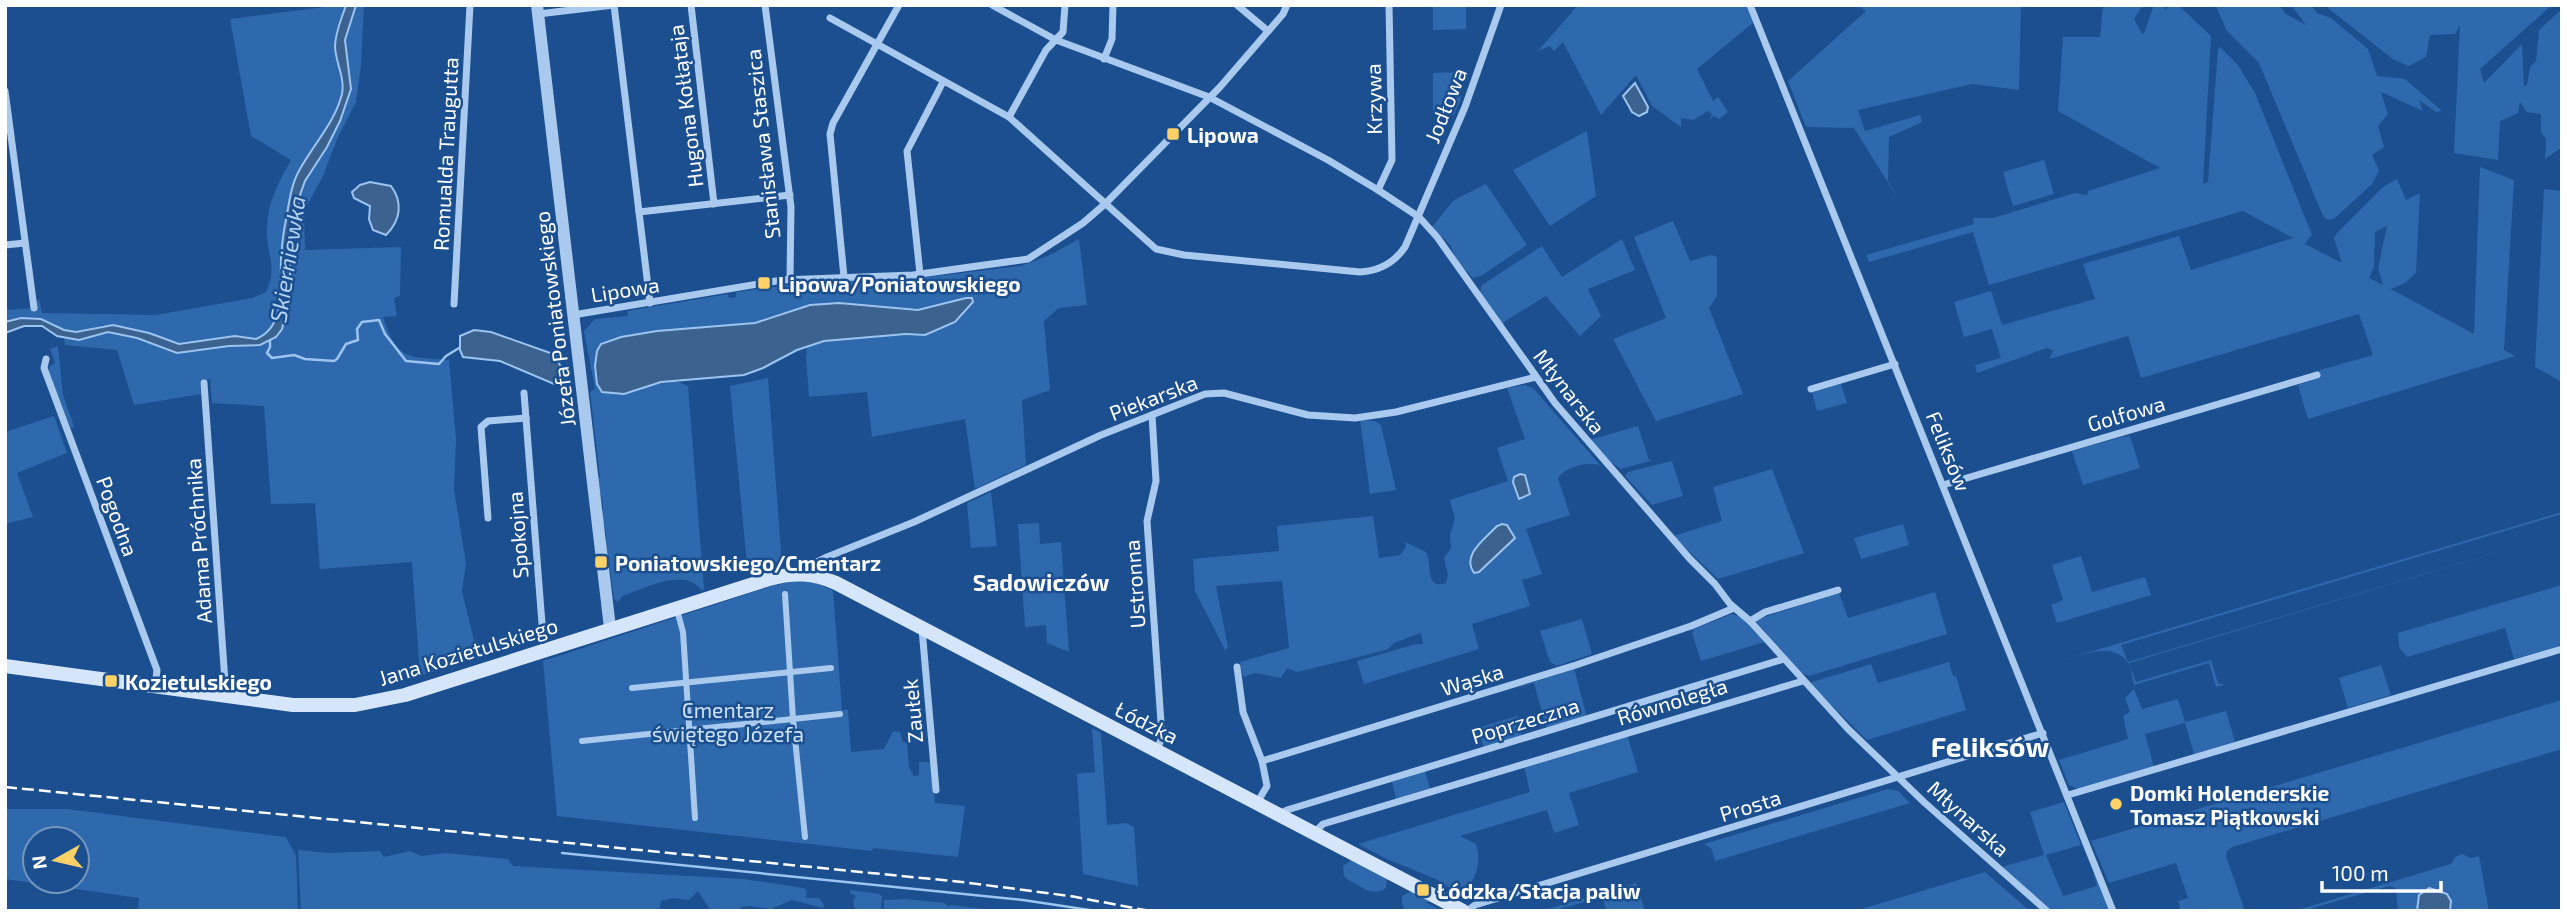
<svg xmlns="http://www.w3.org/2000/svg" width="2567" height="916" viewBox="0 0 2567 916" font-family="'Exo 2',sans-serif">
<style>
.green{fill:#2e69ad;fill-rule:evenodd}
.water{fill:#3c6290;stroke:#9cc4f0;stroke-width:2}
.lines{fill:none;stroke-linecap:round;stroke-linejoin:round}
.stream{stroke:#9cc4f0;stroke-width:2.5}
.pedestrian{stroke:#a9c9ee;stroke-width:6}
.minor{stroke:#a9c9ee;stroke-width:7}
.tertiary{stroke:#a9c9ee;stroke-width:12}
.secondary{stroke:#d6e6fa;stroke-width:14}
.rail{stroke:#fff;stroke-width:2.5;stroke-dasharray:12 5;stroke-linecap:butt}
.poi-dot{fill:#ffd166;stroke:#1b4f8f;stroke-width:2.5}
.labels{text-anchor:middle;dominant-baseline:central;stroke-width:5;stroke-linejoin:round;paint-order:stroke}
.street-label{font-size:21px;fill:#fff;stroke:#1b4f8f}
.poi-label{font-size:21px;font-weight:bold;fill:#fff;stroke:#1b4f8f;text-anchor:start}
.park-label{font-size:21px;fill:#cfe3fa;stroke:#1b4f8f}
.water-label{font-size:23px;font-style:italic;fill:#b5d3f5;stroke:#1b4f8f}
.neighbourhood-label{font-size:23px;font-weight:bold;fill:#fff;stroke:#1b4f8f}
.district-label{font-size:28px;font-weight:bold;fill:#fff;stroke:#1b4f8f}
</style>
<rect width="100%" height="100%" fill="#1b4f8f"/>
<g class="green">
<path d="M325,5H346C342,18 335,32 336,47C336,64 345,77 342,94C335,123 314,144 300,169C291,184 289,203 286,220C283,233 282,245 281,258C280,285 286,326 256,339L235,336L179,344L103,325L76,332L64,330L41,319L21,318L5,322V310L36,308V302L39,299L42,313L156,315L252,298L266,292C279,263 265,254 267,227C268,201 279,182 291,160L251,136L230,19L325,7Z"/>
<path d="M356,5H364L361,65L356,102L338,137L323,176L304,211L305,250L401,247L400,296L394,298L397,316L383,317C397,361 409,357 449,360L456,439L454,490L466,563L462,591L478,657L420,676L412,562L320,569L315,503L271,504L264,406L212,403L210,379L200,382L201,394L134,405L117,350L65,345L64,338L79,340L107,332L137,338L177,353L229,346L260,345L276,337L282,329L286,312L290,284V247L300,195L305,181L327,147L340,121L351,89L345,40Z"/>
<polygon points="1433,5 1466,5 1466,29 1433,30"/>
<polygon points="1578,5 1747,5 1754,22 1697,69 1713,101 1718,97 1728,112 1719,119 1714,116 1709,120 1712,114 1708,111 1693,120 1681,118 1681,127 1652,106 1636,75 1601,115 1563,42 1554,51 1550,46 1538,51"/>
<polygon points="1857,5 2021,5 2019,90 1972,84 1858,110 1865,131 1920,115 1922,122 1889,137 1888,181 1900,202 1854,128 1806,127 1788,81 1866,11"/>
<path d="M2103,5H2143L2134,19L2142,34L2144,33L2154,5H2163L2165,10L2171,5H2178L2211,36L2203,184L2208,182L2218,49L2220,47L2238,65L2255,93L2312,235L2305,244L2342,263L2334,238L2337,233L2383,187L2397,179L2406,200L2420,193L2416,273L2405,283L2391,289L2474,334L2480,167L2514,180L2504,350L2515,356L2308,419L2298,385L2315,379L2313,372L2373,355L2359,314L2141,378L2128,336L2049,359L2053,351L2047,348L1977,373L1975,365L2001,358L1992,329L1964,337L1954,302L1991,291L2002,325L2095,299L2083,264L2179,236L2191,270L2293,238L2243,211L1989,285L1973,232L1869,262L1866,255L1974,224L1973,218H1993L2075,193L2087,195L2088,191L2160,168L2058,111L2063,37H2100ZM2387,226L2378,268L2383,285L2369,278L2374,267L2375,232Z"/>
<polygon points="2217,5 2279,5 2286,14 2306,25 2291,5 2311,5 2317,13 2331,18 2368,49 2377,76 2405,79 2442,111 2436,112 2419,100 2423,111 2381,92 2388,114 2378,126 2384,147 2372,155 2379,171 2372,184 2334,219 2328,220 2323,216 2259,63 2227,31 2217,9"/>
<polygon points="2324,5 2374,7 2375,5 2552,5 2480,69 2484,83 2522,44 2524,86 2527,85 2530,67 2536,61 2539,30 2562,9 2562,147 2545,159 2546,139 2541,132 2541,114 2527,112 2520,102 2518,113 2500,121 2498,160 2454,153 2460,25 2455,34 2430,35 2426,57 2409,66 2394,60"/>
<polygon points="1460,72 1461,99 1454,115 1433,115 1433,73"/>
<polygon points="1587,131 1596,196 1550,226 1513,170"/>
<polygon points="2044,160 2054,194 2013,206 2003,172"/>
<polygon points="1486,184 1527,245 1481,276 1473,278 1458,262 1450,245 1432,227 1454,200"/>
<polygon points="2544,189 2562,191 2562,382 2535,367"/>
<polygon points="1673,221 1690,261 1711,255 1717,257 1717,296 1709,308 1743,394 1656,421 1613,339 1666,318 1634,237"/>
<path d="M1079,239L1087,305L1059,308L1044,321L1050,390L1022,400L1026,465L975,489L965,419L872,437L867,392L809,397L806,357L807,347L824,341L855,337L925,335L955,321L973,302L966,298L918,310L839,303L810,305L755,323L657,331L621,337L601,344L595,359L597,384L636,391L648,385L676,381L688,386L704,589L702,591C686,566 646,588 622,596L618,602L614,599L609,560H605C607,547 608,529 601,517C607,504 598,490 596,478L600,477L590,392L595,389L584,331L595,319L628,316L627,311L728,294L729,298L736,297V292L794,284L928,277L1021,266L1050,255Z"/>
<polygon points="1622,239 1635,270 1588,289 1601,316 1580,336 1546,296 1505,321 1503,326 1480,293 1482,285 1542,246 1562,277"/>
<polygon points="58,346 63,395 74,427 71,428 48,371 50,366 55,363 50,349"/>
<polygon points="768,378 782,564 748,575 730,386"/>
<polygon points="1841,384 1847,403 1817,411 1812,392"/>
<path d="M1525,385L1533,388L1600,465C1588,462 1566,466 1558,478L1570,515L1526,529L1542,574L1522,580L1530,606L1472,624L1479,649L1364,684L1357,661L1416,644H1423L1421,633L1394,643L1388,649L1355,658L1297,672L1287,668L1281,678L1255,673L1243,677L1240,662L1289,648L1282,581L1216,586L1228,647L1225,650L1195,591L1193,559L1279,551L1277,526L1373,516L1379,558L1400,555L1406,547L1405,542L1426,552C1433,564 1424,590 1446,583L1448,575L1444,558L1451,548L1450,535L1455,519L1450,500L1508,481L1497,448L1525,439L1507,388Z"/>
<polygon points="54,416 67,453 17,473 33,517 5,524 5,432"/>
<polygon points="1360,420 1375,421 1381,425 1396,490 1370,494"/>
<polygon points="1638,426 1649,460 1653,460 1621,469 1609,461 1590,440"/>
<polygon points="2130,436 2140,468 2083,485 2072,451 2122,437"/>
<polygon points="1672,461 1683,496 1652,505 1625,476 1628,472"/>
<polygon points="1772,469 1804,553 1718,579 1673,536 1722,521 1713,487"/>
<polygon points="991,492 997,546 971,548 967,503"/>
<path d="M2562,512V514L2121,645L2128,662L2562,533L2129,663L2136,682L2211,660L2218,683L2225,685L2216,687L2209,663L2134,685C2132,679 2132,670 2128,663C2114,640 2079,656 2059,661Z"/>
<polygon points="1039,523 1040,544 1061,542 1069,652 1047,643 1046,625 1025,627 1018,524"/>
<polygon points="1903,524 1909,545 1861,559 1854,538"/>
<polygon points="2081,556 2092,592 2145,577 2151,595 2057,623 2051,605 2063,600 2052,565"/>
<polygon points="798,580 817,583 833,591 842,710 848,710 851,752 884,749 893,731 900,732 903,742 907,743 909,767 914,776 919,775 919,762 931,762 935,803 965,806 958,857 873,848 872,851 557,816 543,661 772,586"/>
<polygon points="2562,585 2562,645 2514,659 2505,628 2407,657 2399,647 2398,633"/>
<polygon points="1935,592 1947,634 1809,676 1801,673 1755,620 1839,593 1848,618"/>
<polygon points="1732,614 1743,618 1765,642 1701,661 1692,633 1694,629"/>
<polygon points="1582,619 1592,654 1557,666 1550,662 1540,631"/>
<polygon points="1949,662 1953,676 1956,676 1966,710 1867,740 1809,683 1871,664 1878,683"/>
<polygon points="2381,665 2391,695 2348,708 2339,678"/>
<polygon points="1574,668 1587,718 1547,730 1534,683 1510,690"/>
<polygon points="2134,689 2142,709 2178,699 2185,722 2226,711 2235,742 2194,754 2185,723 2145,734 2154,767 2079,789 2069,785 2059,760 2128,739 2123,716 2130,712 2125,698"/>
<polygon points="2562,700 2562,749 2232,847 2227,851 2226,856 2245,911 2181,911 2178,901 2188,898 2176,863 2109,883 2091,841"/>
<polygon points="1517,716 1522,738 1484,749 1478,728"/>
<polygon points="1092,728 1101,733 1107,825 1126,823 1134,827 1138,886 1083,874 1077,774 1095,772"/>
<path d="M1627,734L1638,772L1569,793L1579,825L1554,833L1547,810L1460,836L1476,844C1481,860 1478,875 1467,888L1451,889L1438,880L1387,859L1358,844L1530,792L1524,766Z"/>
<polygon points="1425,771 1430,789 1396,799 1392,782"/>
<polygon points="1888,789 1898,791 1910,803 1715,861 1711,848 1704,844"/>
<polygon points="2064,802 2081,845 2046,855 2063,896 2097,886 2093,872 2110,911 2051,911 2002,867 2044,855 2030,812"/>
<path d="M5,809H67L286,837L296,856L298,911H138L139,898L5,879ZM35,839H77V881H35Z"/>
<polygon points="298,850 330,853 380,851 384,857 410,851 421,856 445,853 508,859 513,866 743,879 804,888 807,891 806,898 819,898 824,905 823,908 792,900 771,909 750,906 742,907 738,911 711,911 698,891 689,900 674,898 661,901 659,911 495,911 494,909 301,911"/>
<polygon points="2462,854 2471,858 2479,856 2489,911 2398,911 2396,888 2389,886 2302,911 2294,911 2451,864 2455,857"/>
<path d="M1351,860L1387,878L1386,888C1373,898 1360,886 1347,879L1344,876L1343,866Z"/>
<polygon points="1985,872 2030,911 1855,911"/>
<polygon points="1636,883 1645,911 1607,911 1602,897 1552,911 1541,911"/>
<polygon points="850,890 879,894 882,896 881,911 855,911 853,900 856,896 850,893"/>
<polygon points="1411,891 1429,899 1427,903 1442,911 1402,911 1404,908 1402,903 1402,896"/>
<polygon points="906,899 944,903 948,906 952,905 998,911 884,911 884,900"/>
</g>
<g class="water">
<path d="M346,5H356L345,40L351,89L340,121L327,147L305,181L300,195L290,247V284L286,312L282,329L276,337L260,345L229,346L177,353L137,338L108,332L79,340L57,336L42,326H24L5,333V322L21,318L41,319L64,330L76,332L113,325L149,333L179,344L235,336L256,339C287,326 280,285 281,258C282,245 283,233 286,220C289,203 291,184 300,169C314,144 335,122 342,94C345,77 336,64 335,47C335,32 342,18 346,5Z"/>
<polygon points="1635,83 1648,107 1647,112 1639,116 1632,112 1623,96"/>
<path d="M370,182L391,186C403,202 401,220 386,235L373,230L369,219L370,206L354,198L352,192L360,185Z"/>
<polygon points="966,298 972,298 973,302 955,322 925,335 906,334 824,341 797,350 763,368 744,375 661,382 624,394 602,392 597,384 595,366 597,351 601,344 621,337 657,331 755,323 810,305 839,303 918,310"/>
<polygon points="474,330 491,332 556,355 561,368 561,383 554,384 500,361 463,357 460,350 460,336"/>
<polygon points="1520,474 1525,475 1530,494 1519,499 1513,482 1514,477"/>
<path d="M1502,524L1507,525L1515,538L1479,572L1474,573C1461,555 1485,539 1497,526Z"/>
<polygon points="2429,888 2447,894 2451,901 2450,911 2417,911 2419,895"/>
</g>
<g class="lines">
<g class="stream">
<polyline points="270,341 270,347 267,353 272,358 294,355 305,359 334,361 337,359 346,344 358,340 357,329 362,322 379,320 385,334 406,361 439,364 446,356 459,348"/>
<polyline points="562,853 1023,900 1096,911"/>
</g>
<g class="pedestrian">
<polyline points="785,594 793,719 805,837"/>
<polyline points="677,610 683,632 695,818"/>
<polyline points="632,688 831,668"/>
<polyline points="582,741 840,714"/>
</g>
<g class="minor">
<polyline points="614,5 650,303"/>
<polyline points="691,5 714,204"/>
<polyline points="765,5 791,207 790,279"/>
<polyline points="992,5 1056,40 1209,97 1328,160 1378,190 1419,217 1437,237 1555,403 1690,559 1715,584 1730,604 1750,621 1848,729 1925,803 2047,911"/>
<polyline points="1237,5 1268,31"/>
<polyline points="1750,5 2113,911"/>
<polyline points="538,14 614,5"/>
<path d="M830,18L1009,117L1156,249L1184,255L1360,272C1379,271 1394,263 1405,247L1465,107L1501,5"/>
<polyline points="1104,59 1112,39 1113,5"/>
<polyline points="5,91 34,308"/>
<polyline points="1009,117 1046,50 1063,32 1065,5"/>
<polyline points="1378,190 1392,160 1389,5"/>
<polyline points="639,212 790,195"/>
<polyline points="5,245 25,243"/>
<polyline points="920,274 907,151 943,82"/>
<polyline points="844,277 830,134 833,123 899,5"/>
<polyline points="454,304 470,5"/>
<polyline points="573,315 782,280 913,275 1028,259 1083,223 1105,204 1220,87 1283,14 1287,5"/>
<polyline points="46,359 44,368 157,670 155,687"/>
<polyline points="204,383 226,696"/>
<polyline points="1811,389 1895,364"/>
<polyline points="524,393 544,649"/>
<polyline points="1152,415 1156,481 1147,521 1162,737 1157,750"/>
<polyline points="1943,485 2317,375"/>
<polyline points="488,518 481,427 488,421 526,418"/>
<polyline points="811,574 815,563 827,557 914,522 1101,435 1205,394 1224,393 1308,415 1355,418 1396,412 1536,377"/>
<polyline points="1750,621 1765,612 1838,590"/>
<polyline points="922,629 936,790"/>
<polyline points="1237,667 1243,712 1262,761"/>
<polyline points="2068,795 2562,649"/>
<polyline points="1257,803 1267,786 1262,761 1576,665 1691,626 1734,608"/>
<polyline points="1279,815 1287,810 1784,659"/>
<polyline points="1314,833 1323,824 1803,681"/>
<polyline points="1467,911 1475,905 2043,733"/>
</g>
<polyline class="tertiary" points="537,5 610,628"/>
<path class="secondary" d="M5,666L293,705H355L405,695L769,579C794,572 813,573 836,583L1463,911"/>
<polyline class="rail" points="5,787 962,882 1070,896 1150,911"/>
</g>
<g class="poi-dot">
<rect x="1166" y="127" width="14" height="14" rx="3.5"/>
<rect x="757" y="276" width="14" height="14" rx="3.5"/>
<rect x="594" y="555" width="14" height="14" rx="3.5"/>
<rect x="104" y="674" width="14" height="14" rx="3.5"/>
<circle cx="2116" cy="804" r="7"/>
<rect x="1416" y="883" width="14" height="14" rx="3.5"/>
</g>
<g class="labels">
<g class="street-label">
<text transform="translate(1373 99) rotate(-91)">Krzywa</text>
<text transform="translate(1445 105) rotate(-68)">Jodłowa</text>
<text transform="translate(685 106) rotate(-97)">Hugona Kołłątaja</text>
<text transform="translate(762 144) rotate(-96)">Stanisława Staszica</text>
<text transform="translate(445 154) rotate(-87)">Romualda Traugutta</text>
<text transform="translate(625 289) rotate(-9)">Lipowa</text>
<text transform="translate(554 319) rotate(-97)">Józefa Poniatowskiego</text>
<text transform="translate(1570 391) rotate(52)">Młynarska</text>
<text transform="translate(1153 397) rotate(-21)">Piekarska</text>
<text transform="translate(2126 413) rotate(-16)">Golfowa</text>
<text transform="translate(1949 451) rotate(68)">Feliksów</text>
<text transform="translate(118 516) rotate(70)">Pogodna</text>
<text transform="translate(517 535) rotate(-94)">Spokojna</text>
<text transform="translate(198 541) rotate(-94)">Adama Próchnika</text>
<text transform="translate(1134 584) rotate(-94)">Ustronna</text>
<text transform="translate(468 651) rotate(-17)">Jana Kozietulskiego</text>
<text transform="translate(1472 679) rotate(-17)">Wąska</text>
<text transform="translate(1672 701) rotate(-17)">Równoległa</text>
<text transform="translate(912 711) rotate(-95)">Zaułek</text>
<text transform="translate(1525 720) rotate(-17)">Poprzeczna</text>
<text transform="translate(1147 722) rotate(27)">Łódzka</text>
<text transform="translate(1750 805) rotate(-17)">Prosta</text>
<text transform="translate(1969 818) rotate(42)">Młynarska</text>
</g>
<g class="poi-label">
<text x="1187" y="134">Lipowa</text>
<text x="778" y="283">Lipowa/Poniatowskiego</text>
<text x="615" y="562">Poniatowskiego/Cmentarz</text>
<text x="125" y="681">Kozietulskiego</text>
<text x="2130" y="792">Domki Holenderskie<tspan x="2130" dy="24">Tomasz Piątkowski</tspan></text>
<text x="1437" y="890">Łódzka/Stacja paliw</text>
</g>
<g class="park-label">
<text x="728" y="709">Cmentarz<tspan x="728" dy="24">świętego Józefa</tspan></text>
</g>
<g class="water-label">
<text transform="translate(287 259) rotate(-81)">Skierniewka</text>
</g>
<g class="neighbourhood-label">
<text x="1041" y="582">Sadowiczów</text>
</g>
<g class="district-label">
<text x="1990" y="746">Feliksów</text>
</g>
</g>
<rect width="2567" height="916" fill="none" stroke="#ffffff" stroke-width="14"/>
<g transform="translate(56 860) rotate(262)"><circle r="33" fill="#1b4f8f" stroke="#7695bc" stroke-width="2"/>
<path d="M0-5L12 26L0 18L-12 26Z" fill="#ffd166"/>
<text y="-10" font-size="19" font-weight="bold" text-anchor="middle" fill="#ffffff">N</text>
</g>
<path d="M2322 881v10h119v-10" fill="none" stroke="#ffffff" stroke-width="3.5"/>
<text x="2332" y="881" font-size="21" fill="#ffffff" stroke="#1b4f8f" stroke-width="5" paint-order="stroke">100 m</text>
</svg>
